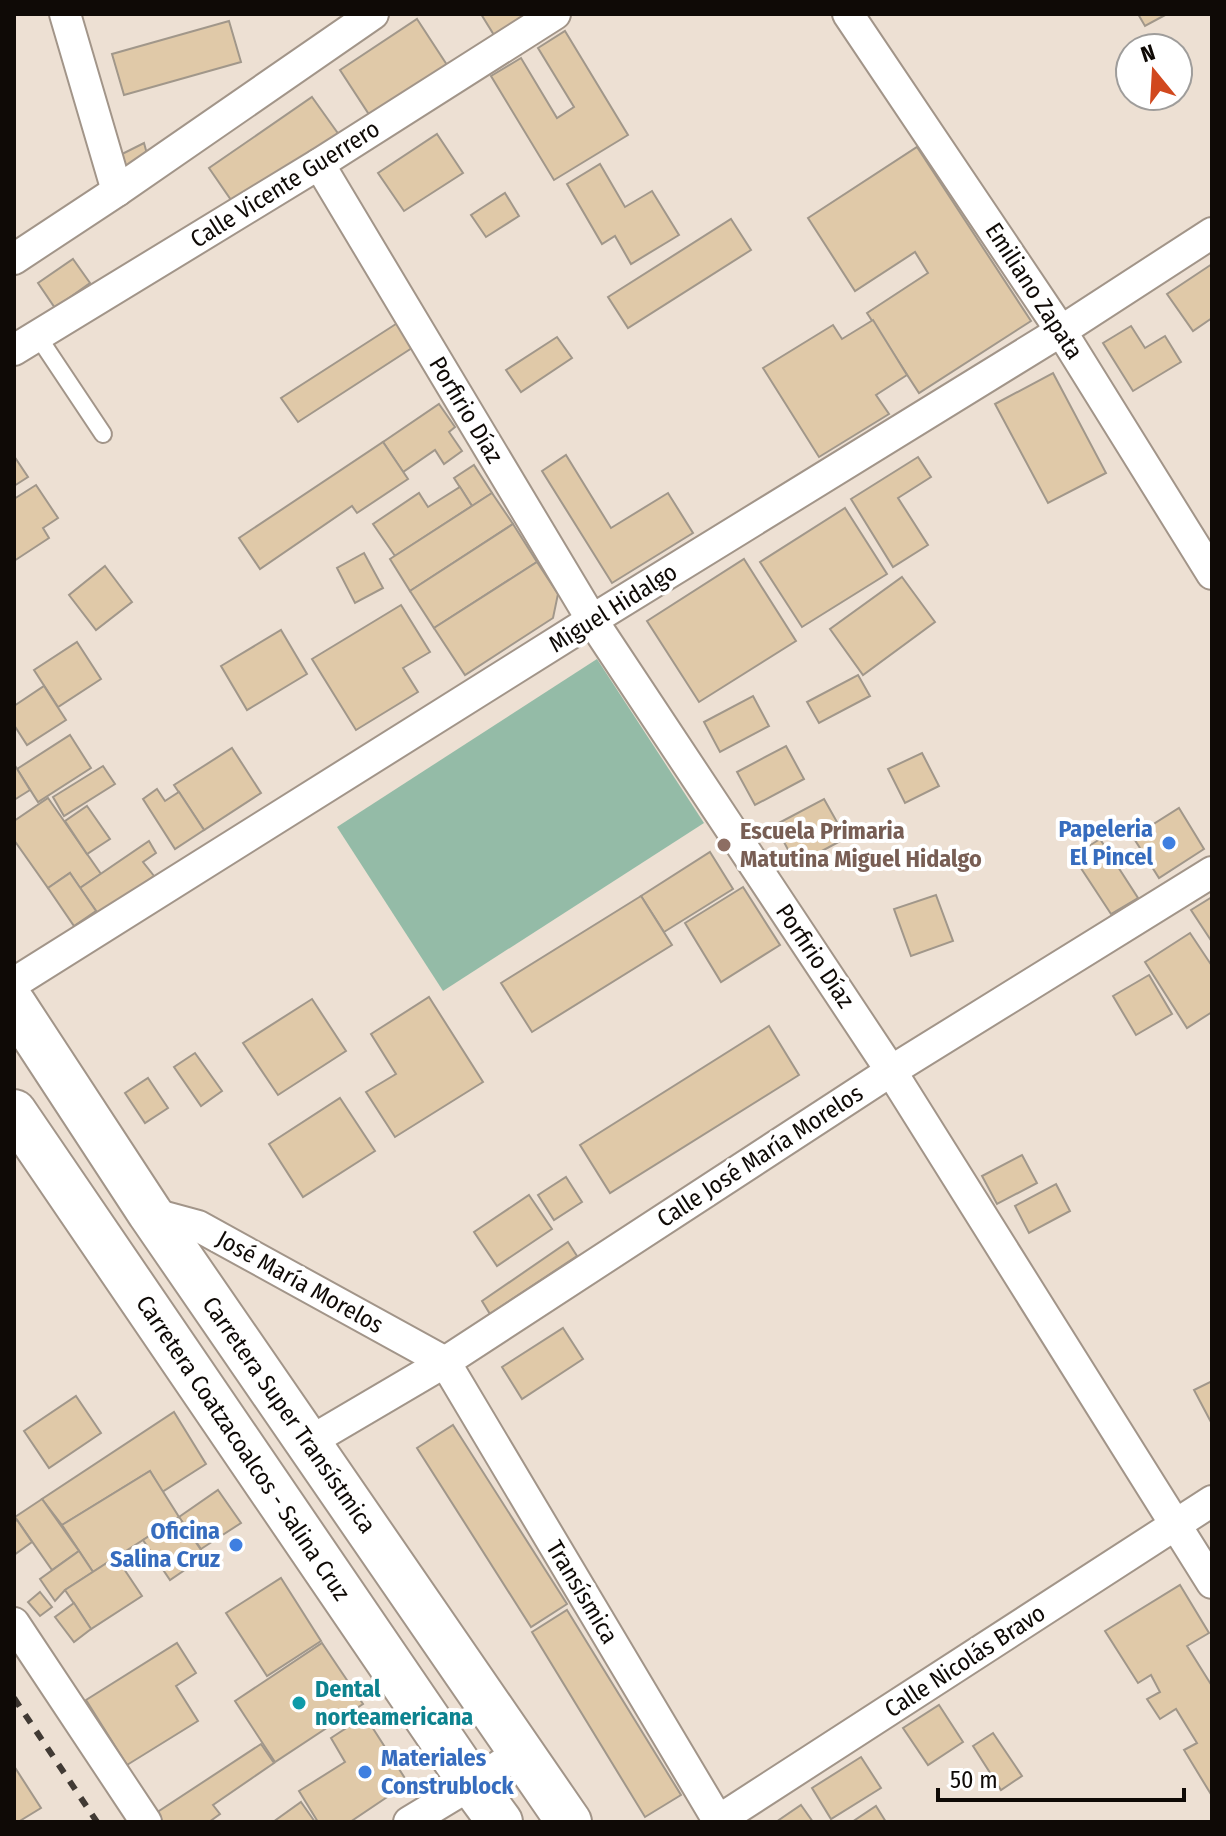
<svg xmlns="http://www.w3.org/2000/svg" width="1226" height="1836" viewBox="0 0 1226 1836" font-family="'Fira Sans Condensed',sans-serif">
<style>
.green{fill:#94bba7}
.building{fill:#e0c9a8;stroke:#a1978a;stroke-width:2}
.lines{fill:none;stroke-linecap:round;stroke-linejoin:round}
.service-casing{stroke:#a29589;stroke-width:20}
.minor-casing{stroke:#a29589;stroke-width:34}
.primary-casing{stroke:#a29589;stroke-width:48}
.service{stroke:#fff;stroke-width:16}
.minor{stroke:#fff;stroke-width:30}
.primary{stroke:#fff;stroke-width:44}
.rail{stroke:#413a34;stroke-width:6;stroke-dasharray:10 10;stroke-linecap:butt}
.shop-dot{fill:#3f7fe0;stroke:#fff;stroke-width:3}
.education-dot{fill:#8d6e63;stroke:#fff;stroke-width:3}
.culture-dot{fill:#0f9aa8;stroke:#fff;stroke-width:3}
.labels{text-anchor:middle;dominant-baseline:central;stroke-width:8;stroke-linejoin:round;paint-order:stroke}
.street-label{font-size:24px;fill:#0f0a06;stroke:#fff}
.shop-label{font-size:24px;font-weight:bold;fill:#366cbe;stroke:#fff;text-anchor:end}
.education-label{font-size:24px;font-weight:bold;fill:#785e54;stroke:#fff;text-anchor:start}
.culture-label{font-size:24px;font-weight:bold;fill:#0d838f;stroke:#fff;text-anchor:start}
</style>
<rect width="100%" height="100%" fill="#ede0d3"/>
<polygon class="green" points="597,659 704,823 443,991 337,827"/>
<g class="building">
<polygon points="481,14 527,14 494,35"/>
<polygon points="1138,14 1167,14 1145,26"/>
<polygon points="417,19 449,68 372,119 340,70"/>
<polygon points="229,21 241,62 124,95 112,54"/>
<polygon points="565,31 628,135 554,180 491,76 521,58 557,118 574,107 538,48"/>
<polygon points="312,97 342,139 238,210 209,168"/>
<polygon points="437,134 463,173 404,211 378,173"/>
<polygon points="144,143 150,165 128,177 120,155"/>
<polygon points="917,147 1031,321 919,393 867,313 928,273 915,252 855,291 808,218"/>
<polygon points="600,164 625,207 652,191 679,235 631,264 615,236 602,244 567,184"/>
<polygon points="505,193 519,216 486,237 471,215"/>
<polygon points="731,219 751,250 628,328 608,297"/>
<polygon points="73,259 90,283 55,308 38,283"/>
<polygon points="1212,264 1212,318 1193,331 1167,294"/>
<polygon points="873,320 907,375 876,395 889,414 819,457 763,368 833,325 842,339"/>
<polygon points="399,322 415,346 298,422 281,398"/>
<polygon points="1131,326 1145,348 1165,336 1181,362 1133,391 1103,343"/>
<polygon points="557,337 572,358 521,392 506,370"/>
<polygon points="1053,373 1106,473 1048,503 995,404"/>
<polygon points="439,404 455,427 449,432 462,451 444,464 435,450 403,472 383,442"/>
<polygon points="383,442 408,479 357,513 352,506 260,569 239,538"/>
<polygon points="566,455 611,528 668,493 693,533 612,583 542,471"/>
<polygon points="14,456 28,477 14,486"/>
<polygon points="918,457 931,477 898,498 928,545 893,567 851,499"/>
<polygon points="474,465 492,493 472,506 454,478"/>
<polygon points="36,485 58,518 43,528 49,538 14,561 14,499"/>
<polygon points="460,487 472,506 395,556 373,524 419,493 428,507"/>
<polygon points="492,493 513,524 410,591 390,559"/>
<polygon points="845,508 887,574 802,627 760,562"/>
<polygon points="513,524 537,562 434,628 410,591"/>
<polygon points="364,553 383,588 355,603 337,568"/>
<polygon points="744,559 796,641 699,702 647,621"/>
<polygon points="537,562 558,594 553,618 465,675 434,628"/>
<polygon points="105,566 132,602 96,630 69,595"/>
<polygon points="902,577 935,622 863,675 830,629"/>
<polygon points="401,605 430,652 403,668 418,692 356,730 312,659"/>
<polygon points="281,630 307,674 247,710 221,666"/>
<polygon points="77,642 101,679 58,707 34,670"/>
<polygon points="858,675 870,696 819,723 807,702"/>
<polygon points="44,686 66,720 27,745 14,725 14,706"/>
<polygon points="753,696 769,726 720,752 704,722"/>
<polygon points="70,735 91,768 38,802 17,769"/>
<polygon points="786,746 804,779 755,805 737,772"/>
<polygon points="232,748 261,793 204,830 174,785"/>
<polygon points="922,753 939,786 905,803 888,769"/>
<polygon points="14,764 30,790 14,800"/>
<polygon points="103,766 115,784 64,816 53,797"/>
<polygon points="157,789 165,801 179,792 204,830 175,849 143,799"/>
<polygon points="48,798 101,874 80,888 70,873 48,888 14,840 14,821"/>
<polygon points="824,799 846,838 796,865 775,825"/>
<polygon points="87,806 110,839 87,854 65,821"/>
<polygon points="1179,808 1204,849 1159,878 1133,837"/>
<polygon points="1100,839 1138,898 1111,914 1073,856"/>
<polygon points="149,841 156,853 143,862 154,876 99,915 80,888"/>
<polygon points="710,852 733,889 664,932 641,896"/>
<polygon points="70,873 96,911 74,926 48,888"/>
<polygon points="743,887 780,945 721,982 685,923"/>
<polygon points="936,895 953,941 911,956 894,909"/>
<polygon points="641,896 672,945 532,1032 501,983"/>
<polygon points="1212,897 1212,942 1191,910"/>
<polygon points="1190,933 1212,966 1212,1012 1187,1028 1145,962"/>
<polygon points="1149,975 1172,1014 1136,1035 1113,996"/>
<polygon points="429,997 483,1082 395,1137 366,1092 396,1074 371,1034"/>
<polygon points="312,999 346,1051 278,1095 243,1043"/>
<polygon points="769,1026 799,1075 610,1193 580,1145"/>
<polygon points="195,1053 222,1091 201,1106 174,1067"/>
<polygon points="148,1078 168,1108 145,1123 125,1093"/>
<polygon points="340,1098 375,1151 303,1197 269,1144"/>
<polygon points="1022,1155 1037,1183 997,1204 982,1176"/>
<polygon points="566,1177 582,1202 554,1220 538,1195"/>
<polygon points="1056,1184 1070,1211 1029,1233 1015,1206"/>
<polygon points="529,1195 552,1229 497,1266 474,1232"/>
<polygon points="568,1242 577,1256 490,1314 482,1301"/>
<polygon points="563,1328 583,1359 522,1399 502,1367"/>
<polygon points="1212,1381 1212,1424 1194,1390"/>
<polygon points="76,1396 101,1433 49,1468 24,1431"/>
<polygon points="174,1412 206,1464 162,1492 150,1471 62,1525 42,1499"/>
<polygon points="453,1425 567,1604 531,1627 417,1448"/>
<polygon points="150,1471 179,1517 93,1572 62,1525"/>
<polygon points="218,1490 241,1523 201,1549 179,1517"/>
<polygon points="42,1499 79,1551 52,1570 15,1517"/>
<polygon points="179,1517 205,1556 170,1580 143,1540"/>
<polygon points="17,1520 32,1542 14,1555 14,1522"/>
<polygon points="79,1551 93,1572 65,1590 55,1601 40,1579"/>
<polygon points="116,1557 142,1596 91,1629 65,1590"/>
<polygon points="281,1578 321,1641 267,1676 226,1613"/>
<polygon points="1180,1585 1209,1633 1187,1646 1212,1686 1212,1796 1184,1750 1197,1743 1176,1709 1160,1719 1147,1699 1160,1692 1151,1675 1138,1683 1105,1631"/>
<polygon points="40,1592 52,1607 40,1616 28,1602"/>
<polygon points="74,1603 91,1629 74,1642 55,1617"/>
<polygon points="567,1610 681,1795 645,1817 532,1632"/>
<polygon points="177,1643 196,1673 176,1686 198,1721 127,1765 86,1700"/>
<polygon points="322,1643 363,1704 275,1762 235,1701"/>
<polygon points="939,1705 963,1742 928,1765 903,1728"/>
<polygon points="365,1716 408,1783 350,1822 318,1822 299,1791 345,1762 331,1738"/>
<polygon points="993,1733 1022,1776 1001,1790 973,1746"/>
<polygon points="261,1744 274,1763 213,1805 220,1814 209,1822 163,1822 156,1813"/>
<polygon points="861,1757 881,1788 831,1819 812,1788"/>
<polygon points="14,1766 41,1808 18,1822 14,1822"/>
<polygon points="301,1802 315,1822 273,1822"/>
<polygon points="801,1805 813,1822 776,1822"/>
<polygon points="876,1806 886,1822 852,1822"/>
</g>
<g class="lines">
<defs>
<polyline id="service" points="37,335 103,434"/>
<g id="minor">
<polyline points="65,14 117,191"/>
<polyline points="848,14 1061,331 1212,574"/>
<polyline points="319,164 592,620 891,1071 1212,1583"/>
<polyline points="14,259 117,191 373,14"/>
<polyline points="14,350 319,164 555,14"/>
<polyline points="14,983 592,620 1061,331 1212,233"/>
<polyline points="150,1213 198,1226 445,1362 719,1822"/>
<polyline points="309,1442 445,1362 891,1071 1212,872"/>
<polyline points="14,1623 146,1822"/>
<polyline points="719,1820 1212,1501"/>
<polyline points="409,1822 472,1784 520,1752"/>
</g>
<g id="primary">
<polyline points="14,1005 150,1213 569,1822"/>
<polyline points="14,1112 472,1784 500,1822"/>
</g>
</defs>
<use href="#service" class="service-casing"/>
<use href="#minor" class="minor-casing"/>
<use href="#primary" class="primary-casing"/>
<use href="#service" class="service"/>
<use href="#minor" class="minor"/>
<use href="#primary" class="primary"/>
<polyline class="rail" points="14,1698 97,1822"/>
</g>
<g class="shop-dot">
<circle cx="1169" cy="843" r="8"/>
<circle cx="236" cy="1545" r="8"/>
<circle cx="365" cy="1772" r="8"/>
</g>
<circle class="education-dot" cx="724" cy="845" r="8"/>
<circle class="culture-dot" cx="299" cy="1703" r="8"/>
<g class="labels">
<g class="street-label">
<text transform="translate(285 184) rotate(-32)">Calle Vicente Guerrero</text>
<text transform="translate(1034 291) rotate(57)">Emiliano Zapata</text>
<text transform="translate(466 410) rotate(59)">Porfirio Díaz</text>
<text transform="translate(613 608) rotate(-32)">Miguel Hidalgo</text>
<text transform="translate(815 956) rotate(56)">Porfirio Díaz</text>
<text transform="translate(760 1156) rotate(-33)">Calle José María Morelos</text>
<text transform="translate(300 1282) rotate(29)">José María Morelos</text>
<text transform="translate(289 1415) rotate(55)">Carretera Super Transístmica</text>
<text transform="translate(243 1448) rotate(56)">Carretera Coatzacoalcos - Salina Cruz</text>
<text transform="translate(582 1592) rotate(59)">Transísmica</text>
<text transform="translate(965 1661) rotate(-33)">Calle Nicolás Bravo</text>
</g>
<g class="shop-label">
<text x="1153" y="829">Papeleria<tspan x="1153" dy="28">El Pincel</tspan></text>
<text x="220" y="1531">Oficina<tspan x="220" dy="28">Salina Cruz</tspan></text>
<text x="381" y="1758" text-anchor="start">Materiales<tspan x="381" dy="28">Construblock</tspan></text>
</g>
<g class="education-label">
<text x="740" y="831">Escuela Primaria<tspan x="740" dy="28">Matutina Miguel Hidalgo</tspan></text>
</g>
<g class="culture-label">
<text x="315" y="1689">Dental<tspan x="315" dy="28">norteamericana</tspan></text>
</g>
</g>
<rect width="1226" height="1836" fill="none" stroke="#0f0a06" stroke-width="32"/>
<g transform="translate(1154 72) rotate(342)"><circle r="38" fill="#ffffff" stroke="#9f9d9b" stroke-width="2"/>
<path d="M0-6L14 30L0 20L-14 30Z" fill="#d1481e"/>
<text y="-12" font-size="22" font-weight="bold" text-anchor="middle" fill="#0f0a06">N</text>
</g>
<path d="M938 1788v12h246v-12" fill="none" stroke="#0f0a06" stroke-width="4"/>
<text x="950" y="1788" font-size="24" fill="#0f0a06" stroke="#ffffff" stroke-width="6" paint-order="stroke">50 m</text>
</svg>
